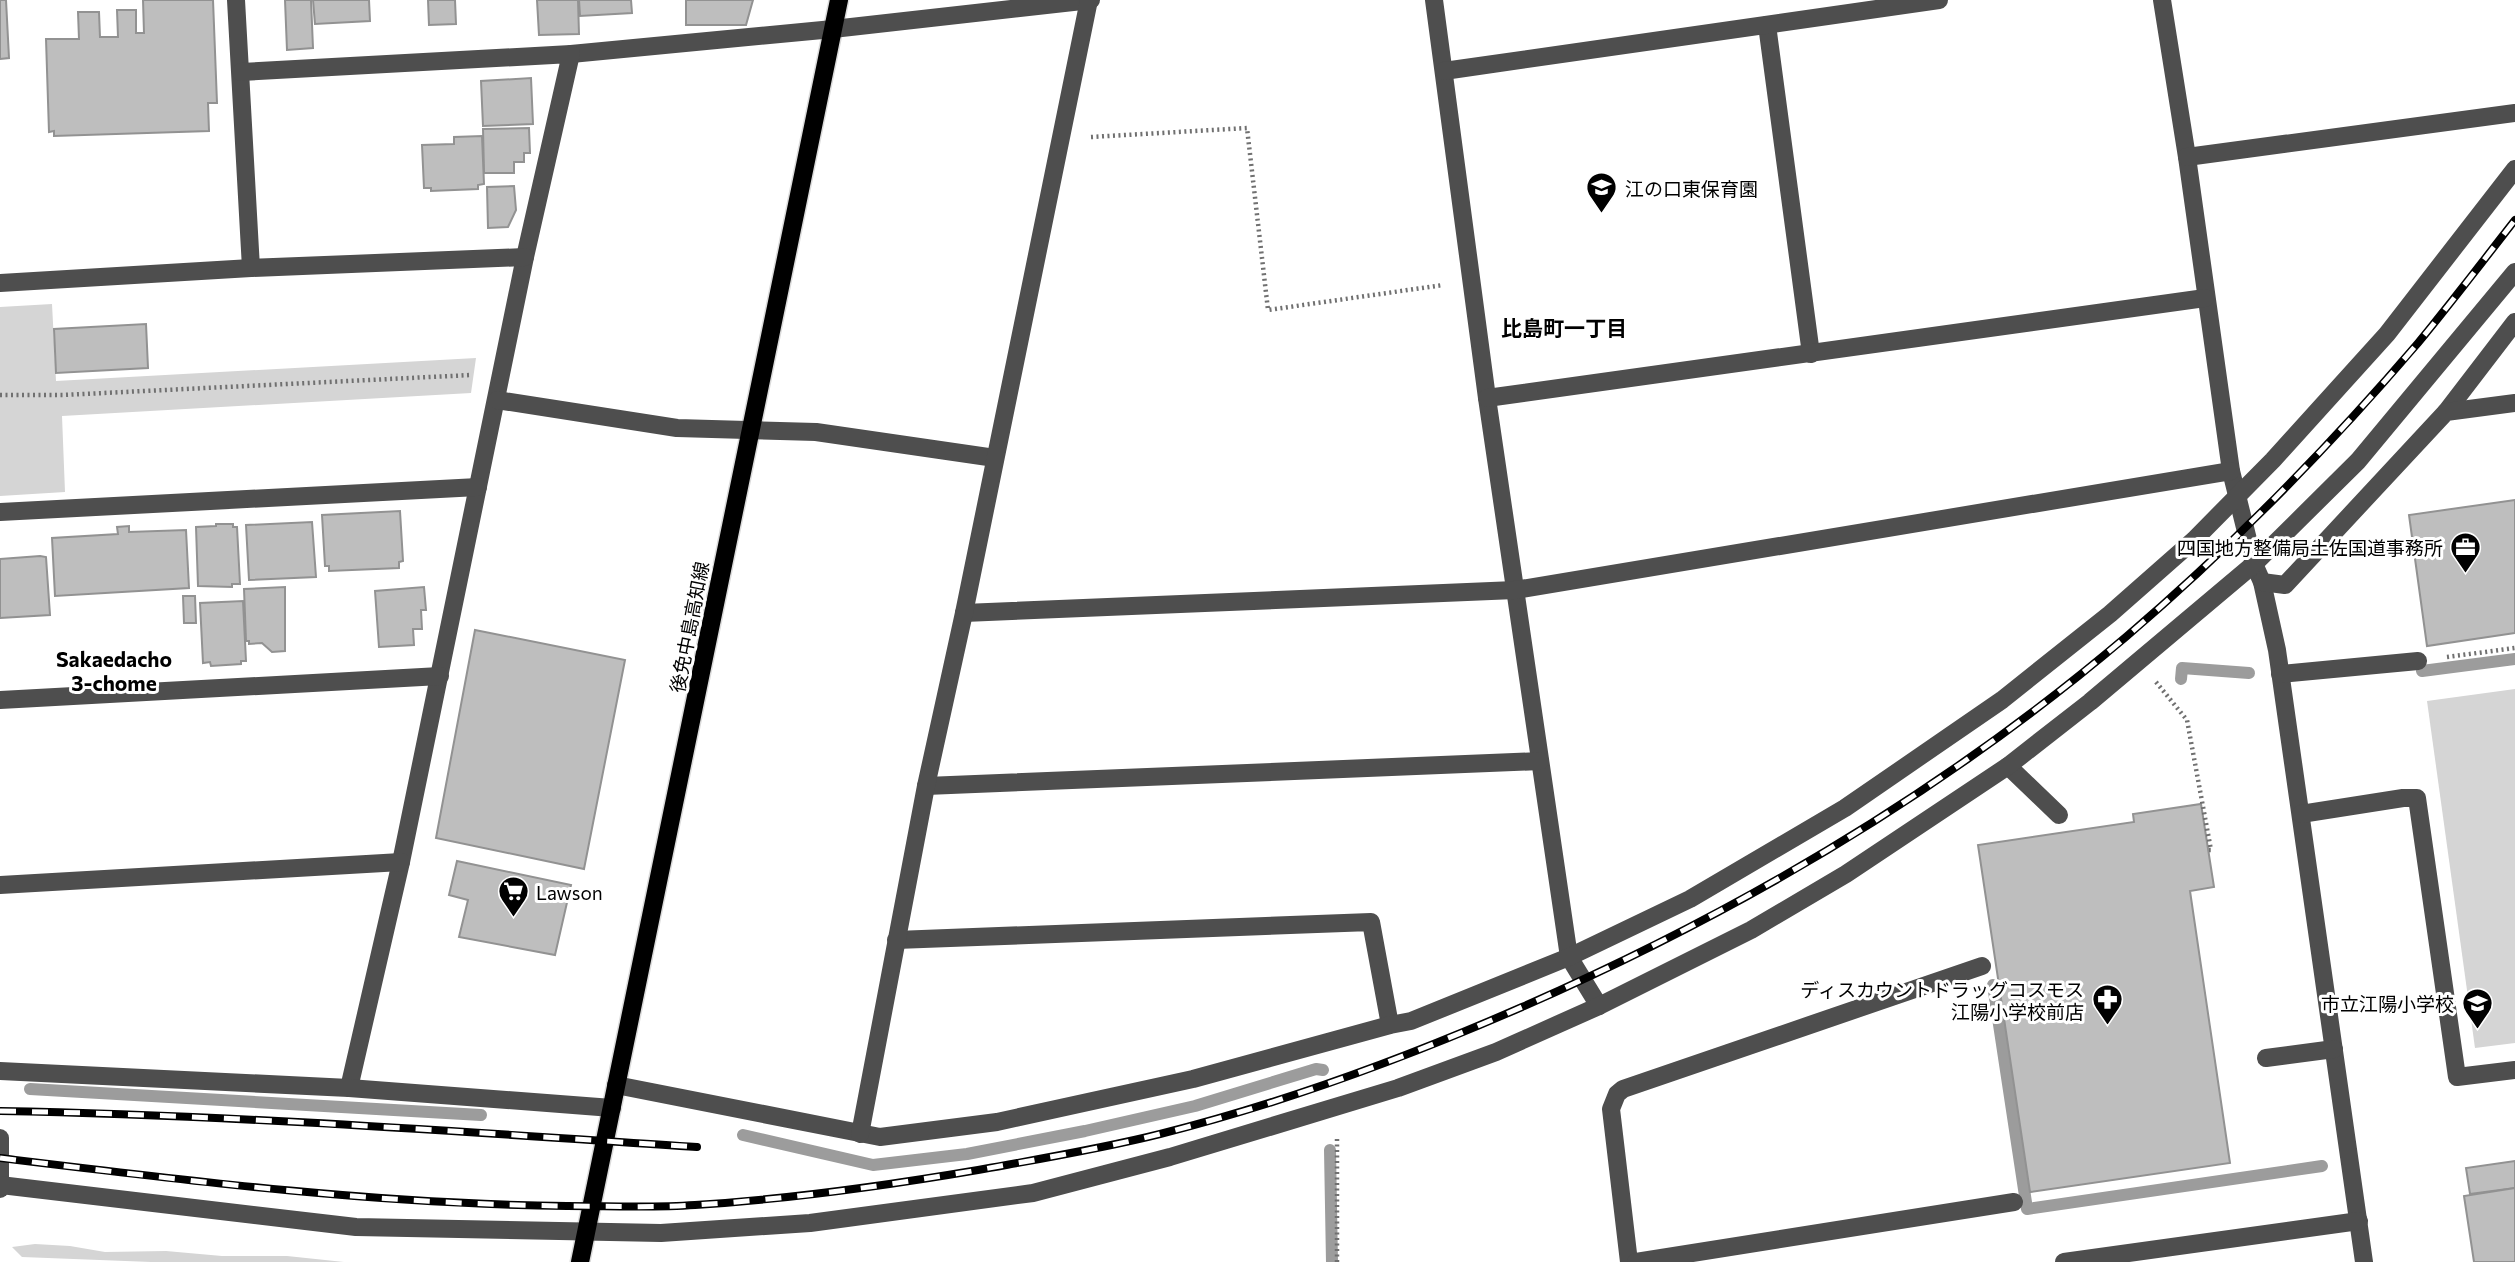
<svg xmlns="http://www.w3.org/2000/svg" width="2515" height="1262" viewBox="0 0 2515 1262" font-family="Commissioner,'Noto Sans JP',sans-serif">
<style>
.green{fill:#d5d5d5}
.lines{fill:none;stroke-linecap:round;stroke-linejoin:round}
.stream{stroke:#9c9c9c;stroke-width:12}
.building{fill:#bebebe;stroke:#929292;stroke-width:2}
.major-casing{stroke:#dbdbdb;stroke-width:21}
.path{stroke:#707070;stroke-width:4.5;stroke-dasharray:2 3.5;stroke-linecap:butt}
.minor{stroke:#4e4e4e;stroke-width:18}
.major{stroke:#000;stroke-width:18}
.rail-casing{stroke:#000;stroke-width:8}
.rail{stroke:#fff;stroke-width:5;stroke-dasharray:16;stroke-linecap:butt}
.labels{text-anchor:middle;dominant-baseline:central;stroke-width:6;stroke-linejoin:round;paint-order:stroke}
.poi-label{font-size:19px;fill:#000;stroke:#fff;text-anchor:end}
.street-label{font-size:19px;fill:#000;stroke:#fff}
.neighbourhood-label{font-size:21px;font-weight:bold;fill:#000;stroke:#fff}
</style>
<rect width="100%" height="100%" fill="#fff"/>
<g class="green">
<polygon points="52,304 56,381 476,358 471,393 62,416 65,492 0,496 0,307"/>
<polygon points="2515,689 2515,1043 2475,1048 2427,701"/>
<polygon points="35,1244 70,1246 105,1252 166,1251 222,1256 287,1256 344,1262 151,1262 22,1257 12,1247"/>
</g>
<g class="lines">
<g class="stream">
<polyline points="2422,671 2515,659"/>
<polyline points="2181,679 2182,668 2249,673"/>
<polyline points="1993,985 2027,1209 2322,1166"/>
<polyline points="30,1089 481,1115"/>
<polyline points="743,1135 873,1165 967,1154 1085,1131 1195,1106 1316,1069 1323,1070"/>
<polyline points="1330,1150 1332,1262"/>
</g>
</g>
<g class="building">
<polygon points="0,0 6,0 9,58 0,59"/>
<polygon points="143,0 213,0 217,103 208,103 209,131 54,136 54,131 49,132 46,39 79,39 78,12 99,12 100,37 118,37 117,10 136,10 136,33 144,33"/>
<polygon points="285,0 311,0 313,48 287,50"/>
<polygon points="313,0 369,0 370,21 315,24"/>
<polygon points="428,0 455,0 456,24 429,25"/>
<polygon points="537,0 578,0 579,34 539,35"/>
<polygon points="579,0 631,0 632,13 580,16"/>
<polygon points="686,0 753,0 746,25 686,25"/>
<polygon points="531,78 533,124 483,126 481,81"/>
<polygon points="529,128 530,153 524,153 524,162 514,162 514,173 484,173 483,129"/>
<polygon points="482,136 484,184 478,185 478,189 431,191 431,188 424,188 422,145 454,144 454,137"/>
<polygon points="514,186 516,210 508,227 488,228 487,187"/>
<polygon points="146,324 148,368 56,373 54,329"/>
<polygon points="2515,500 2515,633 2427,646 2409,515"/>
<polygon points="400,511 403,561 399,562 399,568 329,571 329,566 325,566 322,515"/>
<polygon points="312,522 316,577 249,580 246,525"/>
<polygon points="216,524 233,524 233,527 237,527 240,584 232,584 232,587 198,586 196,527 216,526"/>
<polygon points="129,526 129,532 186,530 189,588 55,596 52,538 118,534 117,527"/>
<polygon points="40,556 46,557 50,615 0,618 0,559"/>
<polygon points="285,587 285,651 272,652 262,643 249,644 249,641 246,641 244,589"/>
<polygon points="424,587 426,610 421,610 422,629 413,629 414,645 379,647 375,591"/>
<polygon points="183,596 195,596 196,623 184,623"/>
<polygon points="243,601 246,661 241,661 241,664 211,666 210,662 203,663 200,603"/>
<polygon points="475,630 625,660 584,869 436,838"/>
<polygon points="2201,804 2214,887 2190,891 2230,1163 2030,1192 1978,845 2134,822 2133,814"/>
<polygon points="457,861 571,885 555,955 459,937 468,900 449,895"/>
<polygon points="2515,1161 2515,1188 2470,1194 2466,1168"/>
<polygon points="2515,1188 2515,1262 2474,1262 2464,1196"/>
</g>
<g class="lines">
<defs>
<polyline id="major" points="580,1262 839,0"/>
</defs>
<use href="#major" class="major-casing"/>
<g class="path">
<polyline points="1091,137 1247,128 1268,310 1443,285"/>
<polyline points="0,395 63,395 471,375"/>
<polyline points="2447,657 2515,648"/>
<polyline points="2156,682 2187,720 2211,850 2209,850"/>
<polyline points="1337,1262 1337,1137"/>
</g>
<g class="minor">
<polyline points="236,0 251,268"/>
<polyline points="1434,0 1487,398 1569,957 1599,1006"/>
<polyline points="2162,0 2187,157 2231,471 2254,564 2262,582 2277,650 2364,1262"/>
<polyline points="1767,25 1811,354"/>
<polyline points="571,54 833,29 1091,0"/>
<polyline points="1444,71 1939,0"/>
<polyline points="241,72 571,54 525,257 401,862 349,1088"/>
<polyline points="2187,157 2515,113"/>
<polyline points="0,283 251,268 525,257"/>
<polyline points="1487,398 2205,298"/>
<polyline points="497,400 677,428 816,432 995,458"/>
<polyline points="2446,412 2515,322"/>
<polyline points="0,512 478,487"/>
<polyline points="2262,582 2285,585 2446,412 2515,403"/>
<polyline points="964,613 1515,590 2231,471"/>
<polyline points="2280,674 2418,661"/>
<polyline points="0,700 440,676"/>
<polyline points="2008,766 2059,815"/>
<polyline points="926,786 1540,761"/>
<polyline points="2301,814 2403,798 2417,798 2457,1077 2515,1070"/>
<polyline points="0,885 401,862"/>
<polyline points="896,940 1371,922 1390,1025"/>
<polyline points="2266,1058 2334,1049"/>
<polyline points="0,1071 349,1088 612,1108"/>
<polyline points="616,1085 880,1137 997,1122 1193,1079 1390,1025 1411,1021 1569,957 1690,899 1845,808 2002,700 2110,614 2194,540 2273,460 2387,334 2515,169"/>
<polyline points="860,1134 926,786 964,613 1089,0"/>
<polyline points="0,1138 0,1189"/>
<polyline points="0,1185 356,1227 661,1233 810,1223 1033,1193 1170,1157 1398,1088 1496,1052 1599,1006 1751,930 1846,874 2008,766 2090,702 2254,564 2358,461 2515,272"/>
<polyline points="1629,1262 1611,1109 1617,1094 1623,1089 1982,966"/>
<polyline points="1636,1262 2014,1202"/>
<polyline points="2064,1262 2359,1221"/>
</g>
<use href="#major" class="major"/>
<defs>
<g id="rail">
<path d="M0,1111C233,1115 465,1132 697,1147"/>
<path d="M0,1158C190,1181 375,1204 567,1206C610,1206 653,1208 695,1205C790,1199 884,1186 978,1170C1039,1159 1100,1149 1160,1134C1284,1103 1405,1058 1522,1007C1739,912 1946,790 2127,636C2231,547 2329,447 2418,343C2451,303 2483,261 2515,220"/>
</g>
</defs>
<use href="#rail" class="rail-casing"/>
<use href="#rail" class="rail"/>
</g>
<defs>
<symbol id="school-pin" viewBox="-11 -11 22 30"><path d="M0 17L-7.5 6A9.5 9.5 0 1 1 7.5 6Z" fill="#000" stroke="#fff"/><path d="M0-5L7-2L0 1L-7-2ZM-4 1L0 2.5L4 1V4Q0 6-4 4Z" fill="#fff"/></symbol>
<symbol id="office-pin" viewBox="-11 -11 22 30"><path d="M0 17L-7.5 6A9.5 9.5 0 1 1 7.5 6Z" fill="#000" stroke="#fff"/><path d="M-6-3h4V-5.5h4V-3h4V5H-6ZM-1-4.5V-3h2v-1.5ZM-6 0V1H6V0Z" fill="#fff"/></symbol>
<symbol id="supermarket-pin" viewBox="-11 -11 22 30"><path d="M0 17L-7.5 6A9.5 9.5 0 1 1 7.5 6Z" fill="#000" stroke="#fff"/><path d="M-6-5.5h2.5l.6 2H6L4.5 2H-2.5L-4.4-4H-6ZM-1.5 3.2a1.3 1.3 0 1 0 .1 0ZM3 3.2a1.3 1.3 0 1 0 .1 0Z" fill="#fff"/></symbol>
<symbol id="pharmacy-pin" viewBox="-11 -11 22 30"><path d="M0 17L-7.5 6A9.5 9.5 0 1 1 7.5 6Z" fill="#000" stroke="#fff"/><path d="M-2-6h4v4h4v4h-4v4h-4v-4h-4v-4h4Z" fill="#fff"/></symbol>
</defs>
<g fill-rule="evenodd">
<use href="#school-pin" x="1584" y="170" width="35" height="47"/>
<use href="#office-pin" x="2448" y="530" width="35" height="47"/>
<use href="#supermarket-pin" x="496" y="874" width="35" height="47"/>
<use href="#pharmacy-pin" x="2090" y="982" width="35" height="47"/>
<use href="#school-pin" x="2460" y="986" width="35" height="47"/>
</g>
<g class="labels">
<g class="poi-label">
<text x="1625" y="188" text-anchor="start">江の口東保育園</text>
<text x="2443" y="547">四国地方整備局土佐国道事務所</text>
<text x="536" y="892" text-anchor="start">Lawson</text>
<text x="2084" y="989">ディスカウントドラッグコスモス<tspan x="2084" dy="22">江陽小学校前店</tspan></text>
<text x="2454" y="1003">市立江陽小学校</text>
</g>
<g class="street-label">
<text transform="translate(689 627) rotate(-79)">後免中島高知線</text>
</g>
<g class="neighbourhood-label">
<text x="1564" y="327">比島町一丁目</text>
<text x="114" y="658">Sakaedacho<tspan x="114" dy="24">3-chome</tspan></text>
</g>
</g>
</svg>
